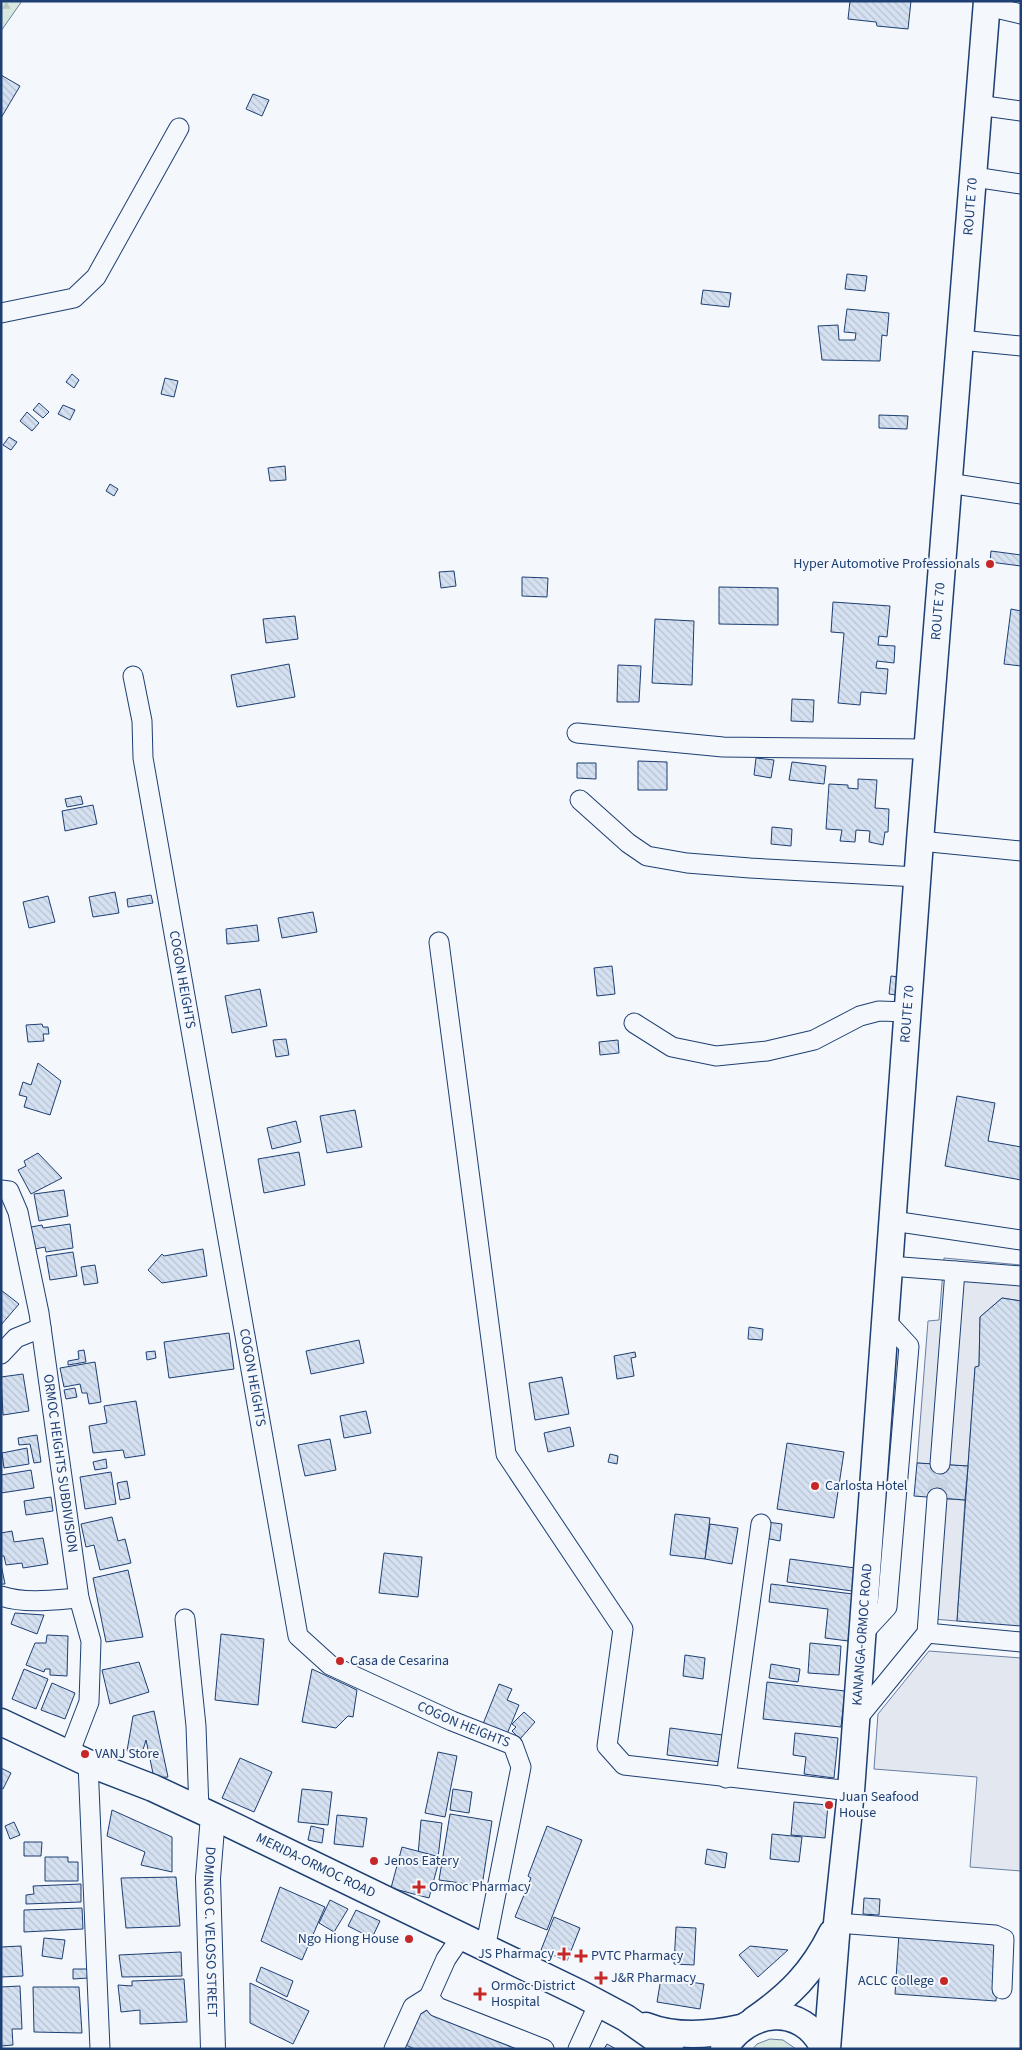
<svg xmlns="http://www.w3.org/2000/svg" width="1022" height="2050" viewBox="0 0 1022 2050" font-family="'Source Sans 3',sans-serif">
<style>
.forest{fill:url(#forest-firs);stroke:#687fa3}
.green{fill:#d7e8df;stroke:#687fa3}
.parking{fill:#e3e8f0;stroke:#687fa3}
.building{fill:url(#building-back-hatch);stroke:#1d3f73}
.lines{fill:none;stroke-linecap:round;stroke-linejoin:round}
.minor-tunnel{stroke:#c9d2e0;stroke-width:19;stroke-dasharray:19 9;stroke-linecap:butt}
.minor-casing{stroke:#1d3f73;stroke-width:21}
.major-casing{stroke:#1d3f73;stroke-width:26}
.highway-casing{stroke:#1d3f73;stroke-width:29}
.minor{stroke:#f4f7fb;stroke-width:19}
.major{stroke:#f4f7fb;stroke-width:24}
.highway{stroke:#f4f7fb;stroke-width:26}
.poi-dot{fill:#c62828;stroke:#f4f7fb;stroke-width:2}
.labels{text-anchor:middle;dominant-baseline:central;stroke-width:4;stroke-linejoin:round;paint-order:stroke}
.street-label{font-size:14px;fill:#1d3f73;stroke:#f4f7fb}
.poi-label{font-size:14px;fill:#1d3f73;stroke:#f4f7fb;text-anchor:start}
</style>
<defs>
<pattern id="forest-firs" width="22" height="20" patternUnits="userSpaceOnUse" patternTransform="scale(1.25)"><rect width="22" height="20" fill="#d7e8df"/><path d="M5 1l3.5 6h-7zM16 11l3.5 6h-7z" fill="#b8c8c3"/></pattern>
<pattern id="building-back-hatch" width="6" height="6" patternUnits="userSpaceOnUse" patternTransform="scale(1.25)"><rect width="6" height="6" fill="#d5e0f0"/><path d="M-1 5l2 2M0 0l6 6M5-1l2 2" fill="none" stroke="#b6c1d1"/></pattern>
</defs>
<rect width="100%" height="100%" fill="#f4f7fb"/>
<polygon class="forest" points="1,1 22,1 1,31"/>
<polygon class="green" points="770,2039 783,2040 796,2049 753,2049 757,2044"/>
<g class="parking">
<polygon points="944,1258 1021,1265 1021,1301 1002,1298 980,1317 979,1366 975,1368 968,1466 917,1463 928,1321 939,1320"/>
<polygon points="930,1498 965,1500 957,1621 921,1618"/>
<polygon points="929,1651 1021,1658 1021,1871 970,1867 977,1777 874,1769 878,1714"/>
</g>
<g class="building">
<polygon points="850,1 911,1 908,29 877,26 876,22 848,19"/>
<polygon points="1,75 20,86 1,118"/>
<polygon points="253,94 269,100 262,116 246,109"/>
<polygon points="847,274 867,276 865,291 845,289"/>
<polygon points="703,290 731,293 729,307 701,304"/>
<polygon points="847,309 889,313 887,336 882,335 880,361 822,360 818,326 838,325 839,340 855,340 856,333 844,332"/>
<polygon points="72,374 79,380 74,388 66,382"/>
<polygon points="165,378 178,381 174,397 161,394"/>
<polygon points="39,403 49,412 43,418 33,410"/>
<polygon points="63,405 75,410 70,420 58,414"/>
<polygon points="27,412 39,423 32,431 20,421"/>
<polygon points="879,415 908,416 907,429 879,428"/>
<polygon points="9,437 17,442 11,450 3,445"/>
<polygon points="285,466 286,480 270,481 268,468"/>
<polygon points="110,484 118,489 114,496 106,491"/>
<polygon points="991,551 1021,555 1021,566 990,562"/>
<polygon points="454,571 456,586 441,588 439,572"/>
<polygon points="522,577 548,578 547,597 522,596"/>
<polygon points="719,587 778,588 778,625 719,624"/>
<polygon points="833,602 890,606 887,637 879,636 878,645 895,646 894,663 877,661 876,668 888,669 886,694 861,692 860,705 838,703 844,633 831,632"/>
<polygon points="1011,609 1021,611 1021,666 1004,664"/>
<polygon points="295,616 298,639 266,643 263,619"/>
<polygon points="655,619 694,621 692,685 652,683"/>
<polygon points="289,664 295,697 237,707 231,675"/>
<polygon points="618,665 641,666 639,702 617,702"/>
<polygon points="792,699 814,700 813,722 791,721"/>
<polygon points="756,758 774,760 771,778 754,775"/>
<polygon points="638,761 667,762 667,790 638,790"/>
<polygon points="792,762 826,766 824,784 789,780"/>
<polygon points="577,763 596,763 596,779 577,778"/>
<polygon points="858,779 877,780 875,808 889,809 888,832 885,832 883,845 869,842 870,831 856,830 855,842 840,841 842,830 826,829 829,784 848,785 848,788 858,789"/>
<polygon points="81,796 83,804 67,807 65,799"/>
<polygon points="93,805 97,824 65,831 62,811"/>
<polygon points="772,827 792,829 791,846 771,844"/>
<polygon points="115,892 119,913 93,917 89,897"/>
<polygon points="151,895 153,903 128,907 127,899"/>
<polygon points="48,896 55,922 29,928 23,902"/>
<polygon points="313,912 317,932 282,938 278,918"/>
<polygon points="257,925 259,941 227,944 226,929"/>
<polygon points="612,966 615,994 597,996 594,968"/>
<polygon points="891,976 899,977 897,995 889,994"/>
<polygon points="260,989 267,1026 232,1033 225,996"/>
<polygon points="42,1024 43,1027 48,1027 49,1034 43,1034 44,1041 28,1042 26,1025"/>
<polygon points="286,1039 289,1055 276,1057 273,1040"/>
<polygon points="618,1040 619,1053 600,1055 599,1042"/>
<polygon points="38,1063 61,1081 50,1115 24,1107 27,1097 19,1095 23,1082 31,1085"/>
<polygon points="957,1096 995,1103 988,1141 1021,1147 1021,1180 945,1166"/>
<polygon points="355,1110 362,1147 327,1153 320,1116"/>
<polygon points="296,1121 301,1142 272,1149 267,1128"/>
<polygon points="299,1152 305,1185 264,1193 258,1159"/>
<polygon points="38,1153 62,1178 31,1194 18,1170 26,1166 24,1161"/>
<polygon points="64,1190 68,1216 39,1221 34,1194"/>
<polygon points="70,1224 73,1248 46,1252 45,1247 35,1249 31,1227 42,1225 43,1228"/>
<polygon points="203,1249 207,1276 162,1283 148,1270 162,1254 164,1256"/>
<polygon points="73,1252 77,1276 50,1280 46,1256"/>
<polygon points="95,1265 98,1283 84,1285 81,1267"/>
<polygon points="1,1290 19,1304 1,1325"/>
<polygon points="1002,1298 1021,1301 1021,1626 957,1621 975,1367 979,1366 980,1317"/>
<polygon points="749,1327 763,1329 762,1340 748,1339"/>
<polygon points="229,1333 234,1369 169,1378 164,1342"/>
<polygon points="359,1340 364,1363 311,1374 306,1351"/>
<polygon points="84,1350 86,1362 68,1365 68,1361 79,1359 78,1351"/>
<polygon points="155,1351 156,1358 147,1360 146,1352"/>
<polygon points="635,1352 636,1357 631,1358 634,1376 617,1379 614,1356"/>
<polygon points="95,1362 101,1402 89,1404 87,1393 82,1393 80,1384 64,1387 60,1368"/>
<polygon points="23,1374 29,1411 3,1415 1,1377"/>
<polygon points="562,1377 569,1414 535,1420 529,1383"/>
<polygon points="75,1388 77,1397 66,1399 64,1390"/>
<polygon points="136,1401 145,1455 125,1458 123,1450 93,1453 89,1426 107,1423 104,1406"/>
<polygon points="366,1411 371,1433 344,1438 340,1416"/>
<polygon points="570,1427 574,1446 548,1452 544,1433"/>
<polygon points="37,1435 41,1462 34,1463 30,1444 19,1445 18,1438"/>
<polygon points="330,1439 336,1470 305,1476 298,1445"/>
<polygon points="787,1443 844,1452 834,1518 777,1509"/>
<polygon points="27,1448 29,1464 4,1468 2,1453"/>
<polygon points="610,1454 618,1456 617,1464 608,1462"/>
<polygon points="106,1459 107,1468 95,1470 93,1462"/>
<polygon points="917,1463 968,1466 965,1500 914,1496"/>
<polygon points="31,1470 34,1488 1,1493 1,1475"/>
<polygon points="111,1472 116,1504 85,1509 80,1477"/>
<polygon points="127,1481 130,1498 120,1500 117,1483"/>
<polygon points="51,1497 53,1511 26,1515 24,1501"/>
<polygon points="675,1514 710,1518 705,1559 670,1555"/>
<polygon points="112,1517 118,1541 125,1539 131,1563 100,1570 94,1545 86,1547 81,1524"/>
<polygon points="767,1522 782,1524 780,1541 765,1538"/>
<polygon points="710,1524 738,1528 732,1564 705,1559"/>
<polygon points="12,1531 14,1542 43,1538 48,1564 23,1568 22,1563 6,1565 4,1556 1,1556 1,1533"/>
<polygon points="384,1553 422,1557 418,1597 379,1593"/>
<polygon points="790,1559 855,1568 852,1591 787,1582"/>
<polygon points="1,1564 5,1584 1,1584"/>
<polygon points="128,1570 143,1637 106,1642 93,1578"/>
<polygon points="771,1584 853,1594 848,1641 825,1638 828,1609 769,1602"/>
<polygon points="15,1613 44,1615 37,1634 11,1624"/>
<polygon points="221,1634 264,1639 258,1705 215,1700"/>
<polygon points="47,1635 68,1636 67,1676 50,1675 50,1669 45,1669 44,1672 26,1665 35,1643 46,1643"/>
<polygon points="810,1643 841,1646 839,1675 808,1673"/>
<polygon points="685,1655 705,1658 703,1679 683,1676"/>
<polygon points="139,1662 149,1692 110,1704 102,1670"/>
<polygon points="771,1664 800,1669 798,1682 769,1678"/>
<polygon points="24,1669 48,1679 36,1709 12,1699"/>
<polygon points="312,1669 357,1690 353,1717 348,1716 336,1728 302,1722"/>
<polygon points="767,1682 845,1691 841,1727 763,1719"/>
<polygon points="52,1683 75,1693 65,1719 41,1710"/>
<polygon points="499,1684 512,1689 507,1700 519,1705 507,1734 483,1724"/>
<polygon points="154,1711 168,1777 154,1778 146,1740 142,1753 127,1751 133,1716"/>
<polygon points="524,1712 535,1722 520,1739 512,1731 516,1727 512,1724"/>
<polygon points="670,1728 730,1736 727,1763 667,1755"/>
<polygon points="795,1733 838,1738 834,1778 804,1774 806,1757 793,1755"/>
<polygon points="438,1752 457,1756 445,1817 425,1813"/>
<polygon points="240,1758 272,1772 254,1812 222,1798"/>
<polygon points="1,1768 11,1773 3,1789 1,1788"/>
<polygon points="302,1789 332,1792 328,1825 298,1822"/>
<polygon points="453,1789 472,1792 469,1813 450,1810"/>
<polygon points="794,1802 828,1805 825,1838 791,1835"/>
<polygon points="112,1810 172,1837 172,1872 141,1865 145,1852 107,1836"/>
<polygon points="450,1814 492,1821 482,1886 439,1880"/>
<polygon points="337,1815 367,1818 363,1847 334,1844"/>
<polygon points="421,1820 442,1823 438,1858 418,1855"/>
<polygon points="14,1822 20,1835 10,1839 5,1826"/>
<polygon points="311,1826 324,1829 322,1843 308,1840"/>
<polygon points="547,1826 582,1840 547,1930 515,1917 531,1878 528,1876"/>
<polygon points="772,1834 802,1837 799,1862 770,1859"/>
<polygon points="24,1842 42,1842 41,1856 24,1856"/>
<polygon points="402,1847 440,1857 429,1898 391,1888"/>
<polygon points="707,1849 727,1853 725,1868 705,1864"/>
<polygon points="45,1857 68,1857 68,1862 78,1862 78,1881 45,1881"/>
<polygon points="176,1877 180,1926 126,1928 121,1878"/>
<polygon points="81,1884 81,1902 26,1904 26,1895 34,1894 33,1886"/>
<polygon points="280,1887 325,1907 302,1960 261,1941"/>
<polygon points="864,1898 880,1899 879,1915 863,1914"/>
<polygon points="330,1900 348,1909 334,1932 319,1923"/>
<polygon points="82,1908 83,1929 24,1932 24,1910"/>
<polygon points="356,1910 380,1921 372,1938 348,1926"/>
<polygon points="554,1917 580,1928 567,1961 541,1950"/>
<polygon points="676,1927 696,1928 694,1965 674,1964"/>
<polygon points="899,1933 1000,1940 996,2001 895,1994"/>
<polygon points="44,1938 65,1940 62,1959 42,1956"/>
<polygon points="21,1946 23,1976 1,1977 1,1947"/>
<polygon points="750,1946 788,1950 758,1977 739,1955"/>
<polygon points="181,1952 182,1976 122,1977 119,1955"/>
<polygon points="261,1967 293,1981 287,1997 256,1981"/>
<polygon points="73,1969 88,1969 88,1978 73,1979"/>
<polygon points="661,1978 704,1984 700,2009 657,2002"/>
<polygon points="184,1979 187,2022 140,2024 140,2010 121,2012 118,1985 132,1986 132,1981"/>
<polygon points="250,1983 309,2011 293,2044 250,2023"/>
<polygon points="20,1986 22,2029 12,2029 13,2045 1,2046 1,1987"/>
<polygon points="33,1987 79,1987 82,2033 34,2032"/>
<polygon points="423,2006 533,2049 414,2049 404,2044"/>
<polygon points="607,2044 616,2049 604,2049"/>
</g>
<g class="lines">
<polyline class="minor-tunnel" points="937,1498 940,1464"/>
<defs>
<g id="minor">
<polyline points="987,6 1021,14"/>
<polyline points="978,105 1021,111"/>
<polyline points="974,177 1021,184"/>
<polyline points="1,313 74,298 96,277 179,128"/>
<polyline points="960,340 1021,346"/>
<polyline points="948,483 1021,494"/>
<path id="s1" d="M133,676L142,721L143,758L298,1636L330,1665L452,1721L513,1745L521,1767L485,1949"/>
<polyline points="577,733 723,747 928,749"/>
<polyline points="580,800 628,843 647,856 687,863 750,868 918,877"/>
<polyline points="920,841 1021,851"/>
<polyline points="439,942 506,1454 623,1629 607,1746 624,1765 851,1791"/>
<polyline points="634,1023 672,1047 716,1056 767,1051 814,1040 860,1016 879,1011 908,1012"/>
<path id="s2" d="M1,1190L9,1191L18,1212L39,1313L79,1598L91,1641L89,1702L69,1754"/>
<polyline points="893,1221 1021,1240"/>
<polyline points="889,1266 1021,1276"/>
<polyline points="1,1354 16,1338 41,1328"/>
<polyline points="940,1464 955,1271"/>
<path d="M1,1596C25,1604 54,1600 79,1598"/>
<polyline points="185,1619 196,1726 199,1810"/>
<polyline points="863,1633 887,1607 909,1346 885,1320"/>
<polyline points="927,1633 1021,1642"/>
<polyline points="856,1720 927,1633 937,1498"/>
<polyline points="88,1763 100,2049"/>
<polyline points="726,1778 761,1524"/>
<polyline points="837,1923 995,1935 1004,1939 1002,1989"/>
<polyline points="461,1937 446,1959 429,1997 437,2007 544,2049"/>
<polyline points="394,2049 413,2007 429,1997"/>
<polyline points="578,2049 599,2003"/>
</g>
<g id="major">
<path id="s3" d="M213,1816L208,1878L213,2049"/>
</g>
<g id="highway">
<path id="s4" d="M1,1722L88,1763L153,1788L213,1816L581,1994L626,2018L670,2049"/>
<path d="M754,2020C790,1995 812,1973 832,1933"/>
<path d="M646,2026C676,2038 710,2035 741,2028"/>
<path d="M724,2049C748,2008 803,2003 824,2049"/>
<path id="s5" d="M827,2049L837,1923L851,1791L920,841L987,1"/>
</g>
</defs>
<use href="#minor" class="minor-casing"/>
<use href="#major" class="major-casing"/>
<use href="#highway" class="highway-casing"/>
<use href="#minor" class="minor"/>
<use href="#major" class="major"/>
<use href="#highway" class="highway"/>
</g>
<g class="poi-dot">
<circle cx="990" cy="564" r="5"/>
<circle cx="815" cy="1486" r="5"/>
<circle cx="340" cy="1661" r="5"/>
<circle cx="85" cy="1754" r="5"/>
<circle cx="829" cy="1805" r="5"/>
<circle cx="374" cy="1861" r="5"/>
<path d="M416.5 1879.5h5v5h5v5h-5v5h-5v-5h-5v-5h5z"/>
<circle cx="409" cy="1939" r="5"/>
<path d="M561.5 1946.5h5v5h5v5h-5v5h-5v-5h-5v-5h5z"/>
<path d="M578.5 1948.5h5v5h5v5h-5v5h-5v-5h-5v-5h5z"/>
<path d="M598.5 1970.5h5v5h5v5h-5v5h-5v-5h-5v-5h5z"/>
<circle cx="944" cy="1981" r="5"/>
<path d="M477.5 1986.5h5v5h5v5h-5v5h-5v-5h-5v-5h5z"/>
</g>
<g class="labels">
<g class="street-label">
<text stroke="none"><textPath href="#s5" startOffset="1848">ROUTE 70</textPath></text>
<text stroke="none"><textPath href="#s5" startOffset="1442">ROUTE 70</textPath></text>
<text stroke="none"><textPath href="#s1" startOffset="308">COGON HEIGHTS</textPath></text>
<text stroke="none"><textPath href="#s5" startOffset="1038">ROUTE 70</textPath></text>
<text stroke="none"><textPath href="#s1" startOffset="712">COGON HEIGHTS</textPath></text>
<text stroke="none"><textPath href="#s2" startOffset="286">ORMOC HEIGHTS SUBDIVISION</textPath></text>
<text stroke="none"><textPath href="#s5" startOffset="416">KANANGA-ORMOC ROAD</textPath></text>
<text stroke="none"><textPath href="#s1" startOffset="1164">COGON HEIGHTS</textPath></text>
<text stroke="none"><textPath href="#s4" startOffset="346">MERIDA-ORMOC ROAD</textPath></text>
<text stroke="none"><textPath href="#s3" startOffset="116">DOMINGO C. VELOSO STREET</textPath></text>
</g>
<g class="poi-label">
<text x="980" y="564" text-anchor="end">Hyper Automotive Professionals</text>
<text x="825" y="1486">Carlosta Hotel</text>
<text x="350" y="1661">Casa de Cesarina</text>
<text x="95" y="1754">VANJ Store</text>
<text x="839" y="1797">Juan Seafood<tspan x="839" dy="16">House</tspan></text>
<text x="384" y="1861">Jenos Eatery</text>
<text x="429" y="1887">Ormoc Pharmacy</text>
<text x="399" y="1939" text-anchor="end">Ngo Hiong House</text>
<text x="554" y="1954" text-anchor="end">JS Pharmacy</text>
<text x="591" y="1956">PVTC Pharmacy</text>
<text x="611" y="1978">J&amp;R Pharmacy</text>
<text x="934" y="1981" text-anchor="end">ACLC College</text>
<text x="491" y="1986">Ormoc District<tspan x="491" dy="16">Hospital</tspan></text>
</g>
</g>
<rect width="1022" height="2050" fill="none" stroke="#1d3f73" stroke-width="5"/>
</svg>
